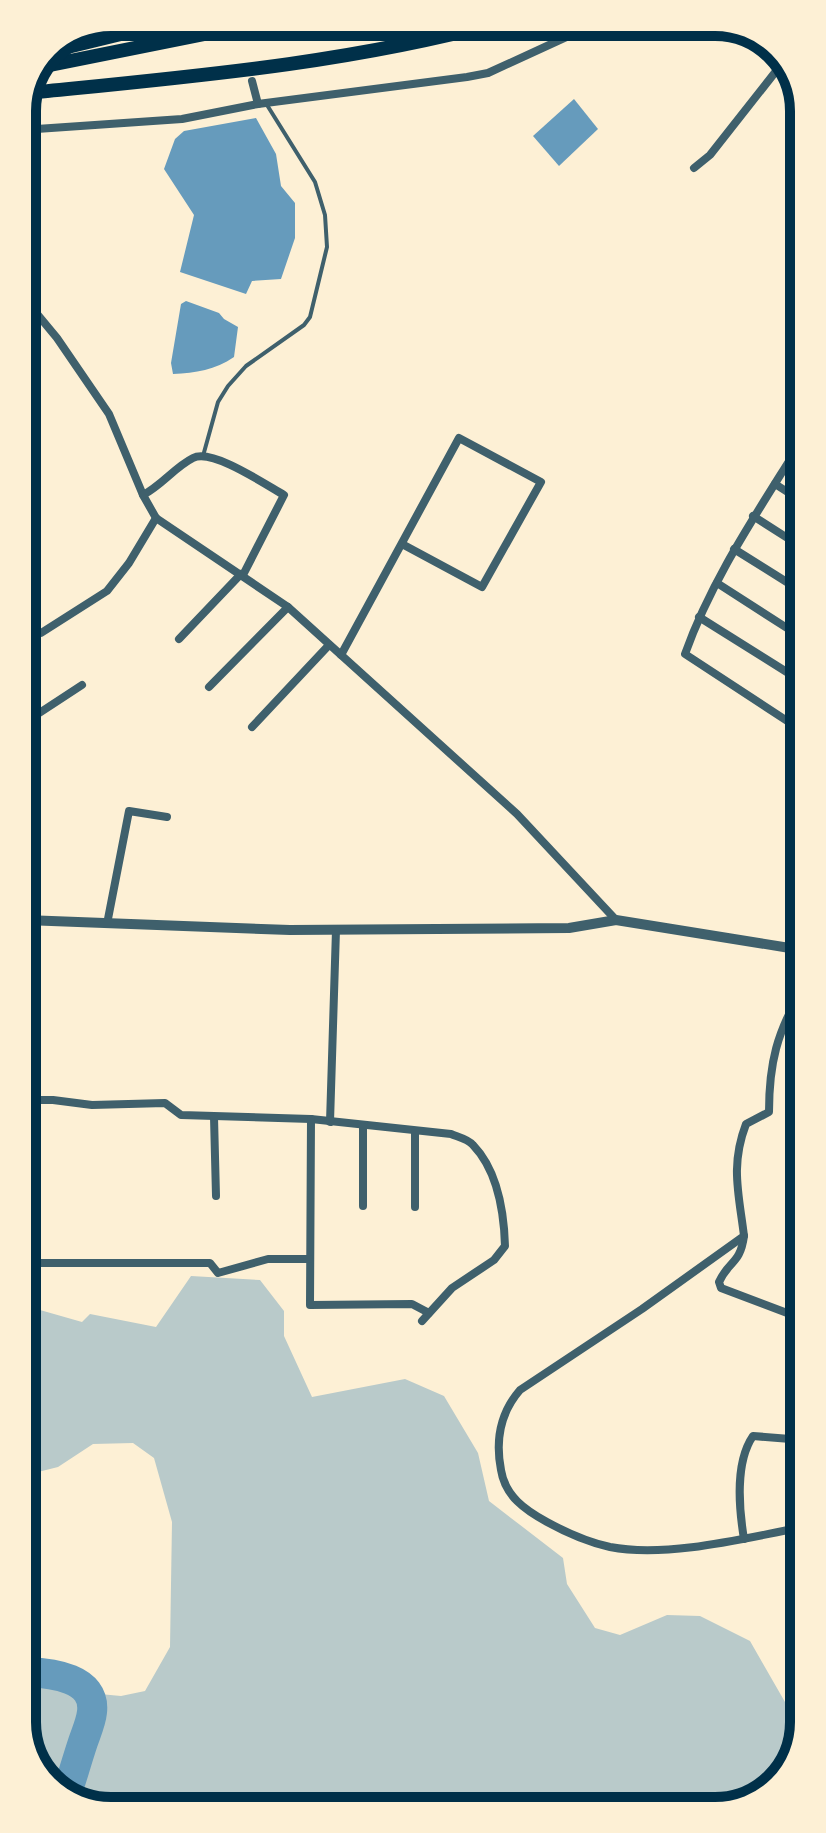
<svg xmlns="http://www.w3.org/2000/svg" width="826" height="1833" viewBox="0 0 826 1833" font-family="Signika,sans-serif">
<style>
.green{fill:#b9caca}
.water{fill:#669bbc}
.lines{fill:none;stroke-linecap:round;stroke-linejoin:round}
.river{stroke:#669bbc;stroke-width:30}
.service{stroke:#3f606c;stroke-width:4}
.minor{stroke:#3f606c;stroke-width:8}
.tertiary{stroke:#3f606c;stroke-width:10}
.trunk{stroke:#003049;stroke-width:14}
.rim{fill:none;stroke:#003049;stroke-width:10}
</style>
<rect width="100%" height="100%" fill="#fdf0d5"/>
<polygon class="green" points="191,1276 260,1280 284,1311 284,1336 312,1397 405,1379 444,1396 478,1453 489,1501 563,1558 567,1584 595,1628 620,1635 667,1615 700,1616 750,1641 789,1709 804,1715 789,1772 744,1806 105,1811 57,1793 27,1751 27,1657 57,1690 121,1696 145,1691 170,1647 172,1522 154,1458 133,1443 93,1444 58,1467 26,1475 26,1306 82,1322 90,1314 156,1327"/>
<g class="water">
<polygon points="574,99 598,129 559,166 533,136"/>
<polygon points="256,118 276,154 281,186 295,203 295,238 281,279 252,281 246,294 180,272 194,215 164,169 175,139 184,131"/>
<path d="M186,301L219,313L224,319L238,327L234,357C215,370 196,373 173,374L171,363L181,304Z"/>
</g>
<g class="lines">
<path class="river" d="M27,1672C52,1673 96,1678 92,1712C91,1722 86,1733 83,1742C77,1760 72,1778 66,1796"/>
<polyline class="service" points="203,456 218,402 228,386 246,366 304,325 310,317 327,247 325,215 315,182 267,105"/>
<g class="minor">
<polyline points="252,81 258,104"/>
<polyline points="22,130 182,119 258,104 467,77 488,73 599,22"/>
<polyline points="694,168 710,155 784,61"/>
<polyline points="23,297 57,338 109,414 143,495 156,518 288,607 517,814 616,920"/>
<path d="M800,453L796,450C755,516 711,581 685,654L801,730"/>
<polyline points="775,484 800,500"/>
<path d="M143,495C162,485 175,467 193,458C212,448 266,485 284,495L243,575"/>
<polyline points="753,516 800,546"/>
<polyline points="734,549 801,591"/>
<polyline points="717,583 801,637"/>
<polyline points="699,617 801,681"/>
<polyline points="179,639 241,574"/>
<polyline points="24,640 34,633 41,633 107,591 129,563 156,518"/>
<polyline points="341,655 459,438 541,482 482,587 402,544"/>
<polyline points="209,687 288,607"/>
<polyline points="24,723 82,685"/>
<polyline points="252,727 329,645"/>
<polyline points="107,924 129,811 167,817"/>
<path d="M802,990C777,1032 769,1063 769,1112L746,1124C730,1166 739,1194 744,1236L642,1309L520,1390C500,1413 495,1439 501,1470C505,1496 525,1510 547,1522C567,1533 587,1542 610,1547C667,1558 746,1538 803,1527"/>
<path d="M25,1100H53L92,1105L165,1103L181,1115L311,1119L451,1134C458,1137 468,1139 473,1145C498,1171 504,1211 505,1246L494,1260L452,1288L422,1321"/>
<polyline points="214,1117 216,1196"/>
<polyline points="311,1119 310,1305 412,1304 429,1313"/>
<polyline points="330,1122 336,930"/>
<polyline points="363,1127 363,1206"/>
<polyline points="415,1207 415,1131"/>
<path d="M744,1236C740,1265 729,1260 719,1282L721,1288L803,1319"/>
<polyline points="25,1263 210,1263 218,1273 268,1259 309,1259"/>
<path d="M744,1539C739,1509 735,1462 753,1436L803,1440"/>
</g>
<polyline class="tertiary" points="25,920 290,930 569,928 616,920 802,950"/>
<g class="trunk">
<polyline points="47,52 170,22"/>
<polyline points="40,67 264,22"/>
<path d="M28,93C186,77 346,64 500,22"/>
</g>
</g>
<path d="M0 0H826V1833H0ZM111 36H715A75 75 0 0 1 790 111V1722A75 75 0 0 1 715 1797H111A75 75 0 0 1 36 1722V111A75 75 0 0 1 111 36Z" fill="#fdf0d5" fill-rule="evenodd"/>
<path class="rim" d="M111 36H715A75 75 0 0 1 790 111V1722A75 75 0 0 1 715 1797H111A75 75 0 0 1 36 1722V111A75 75 0 0 1 111 36Z"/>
</svg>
